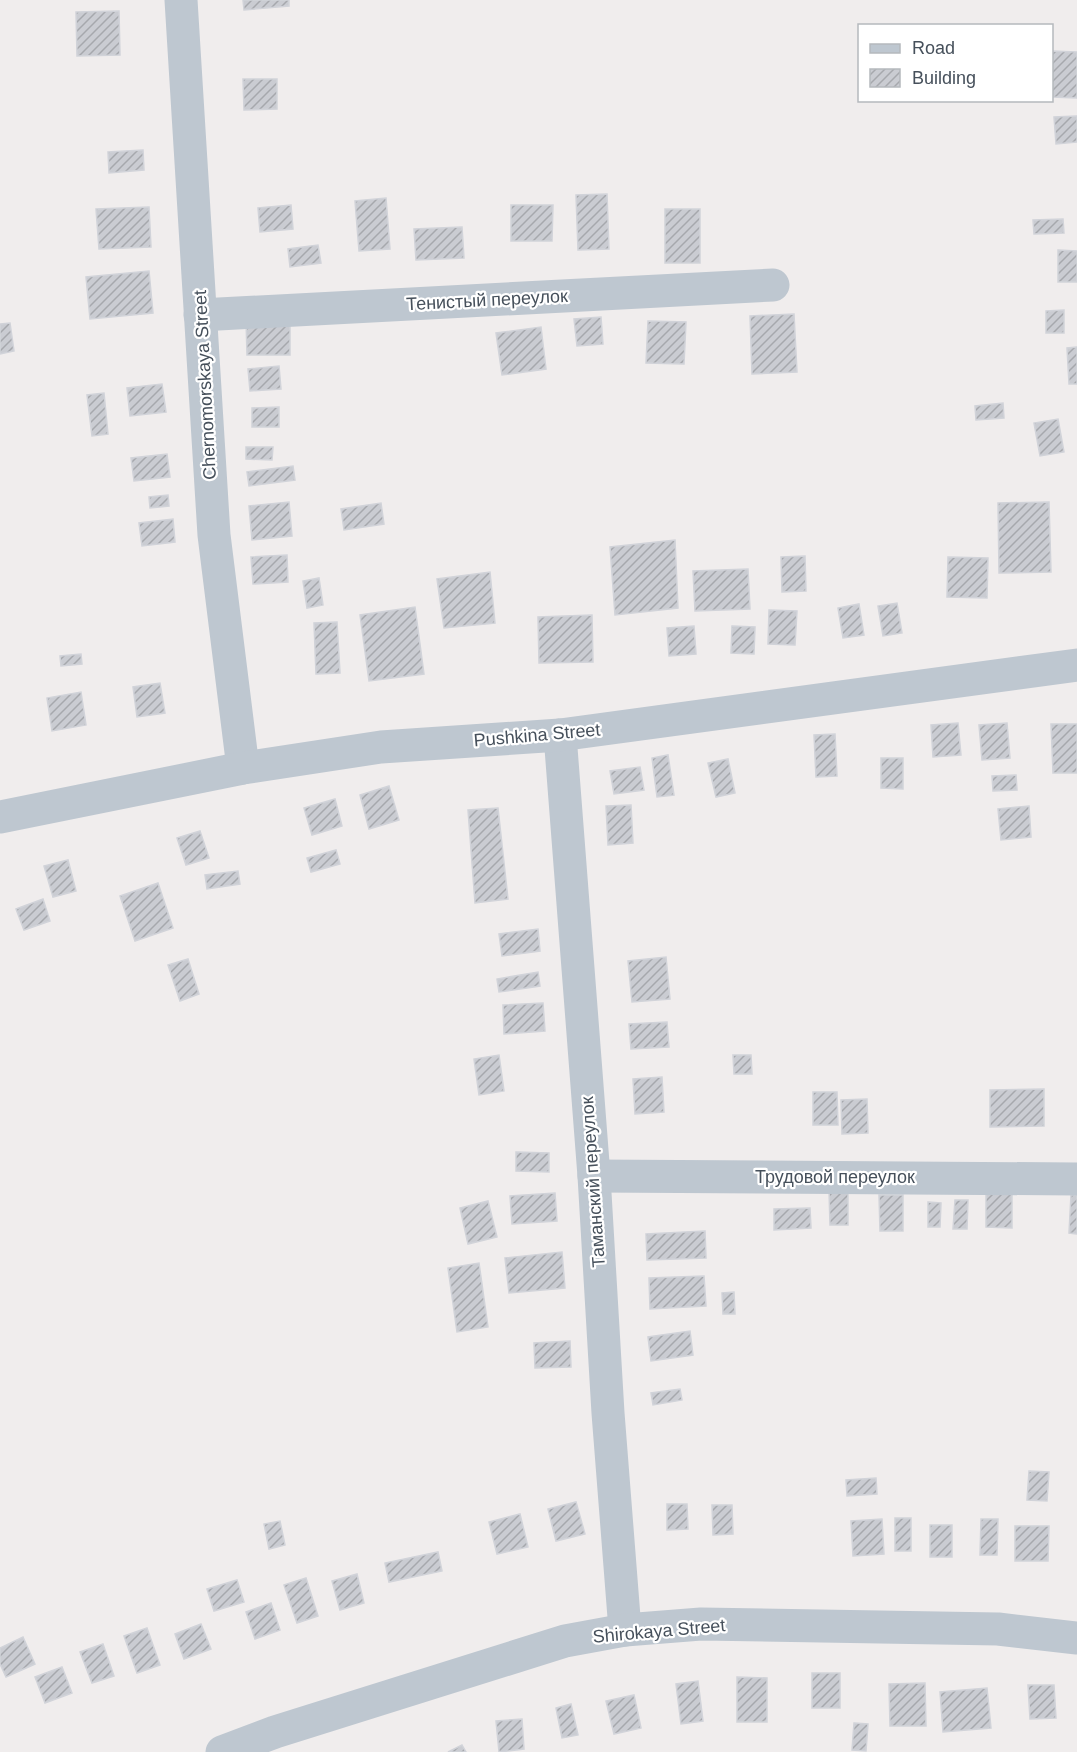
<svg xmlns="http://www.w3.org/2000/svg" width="1077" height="1752" viewBox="0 0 1077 1752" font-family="Arial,sans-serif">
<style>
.building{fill:url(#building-hatch);stroke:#d1d3d9;stroke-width:1.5}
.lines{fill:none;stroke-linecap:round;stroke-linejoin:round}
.street{stroke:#bec7d0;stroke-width:33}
.labels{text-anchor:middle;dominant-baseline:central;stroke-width:4.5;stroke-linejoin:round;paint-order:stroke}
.street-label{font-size:18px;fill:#46505b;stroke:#fff}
</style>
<defs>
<pattern id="building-hatch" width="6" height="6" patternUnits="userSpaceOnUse" patternTransform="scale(1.5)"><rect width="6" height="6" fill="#caccd2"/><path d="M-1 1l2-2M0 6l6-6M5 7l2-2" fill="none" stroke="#a6a8ad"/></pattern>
</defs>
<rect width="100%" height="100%" fill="#f0eded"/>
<g class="building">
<polygon points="243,0 289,0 289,6 244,10"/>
<polygon points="119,11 120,55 77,56 76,12"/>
<polygon points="1052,51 1077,52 1077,98 1052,97"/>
<polygon points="243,79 277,79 277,109 244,110"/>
<polygon points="1077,116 1077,142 1056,144 1054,117"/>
<polygon points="143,150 144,170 109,173 108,152"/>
<polygon points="607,194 609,249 578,250 576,195"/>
<polygon points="386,198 390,249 359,251 355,201"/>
<polygon points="291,205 293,229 260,232 258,208"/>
<polygon points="511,205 553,205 552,241 511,241"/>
<polygon points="149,207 151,247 99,249 96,209"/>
<rect x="665" y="209" width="35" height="54"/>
<polygon points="1063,219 1064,233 1034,234 1033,220"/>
<polygon points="462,227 464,258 416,260 414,229"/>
<polygon points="318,245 321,263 290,267 288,249"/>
<polygon points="1058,250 1077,251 1077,282 1058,282"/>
<polygon points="149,271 153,313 90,319 86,277"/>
<polygon points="1064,310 1064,333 1046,333 1046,311"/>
<polygon points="794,314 797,372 752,374 750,316"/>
<polygon points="601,317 603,344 577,346 574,319"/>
<polygon points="246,319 290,319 290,355 247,355"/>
<polygon points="648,321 686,322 684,364 646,363"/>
<polygon points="10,323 14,351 0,354 0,324"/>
<polygon points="541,327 546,369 502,375 496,333"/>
<polygon points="1077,347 1077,384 1069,384 1067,348"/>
<polygon points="279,366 281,389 250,391 248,369"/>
<polygon points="162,384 166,412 130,416 127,388"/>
<polygon points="104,393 108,434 92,436 87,395"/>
<polygon points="1003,403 1004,418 976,420 975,406"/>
<polygon points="279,407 279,427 252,427 252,408"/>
<polygon points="1058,419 1064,452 1040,456 1034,423"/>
<polygon points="246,447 273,447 272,460 246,459"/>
<polygon points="167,454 170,477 134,481 131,458"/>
<polygon points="293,466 295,480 249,486 247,472"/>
<polygon points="168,495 169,506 150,508 149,497"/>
<polygon points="289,502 292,536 252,540 249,506"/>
<polygon points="1049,502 1051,572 999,573 998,503"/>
<polygon points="381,503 384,524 344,530 341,509"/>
<polygon points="173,519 175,542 142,546 139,523"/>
<polygon points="675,540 678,608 615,615 610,547"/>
<polygon points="287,555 288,582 253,584 251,557"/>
<polygon points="805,556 806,591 782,592 781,557"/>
<polygon points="948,557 988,558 987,598 947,597"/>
<polygon points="748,569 750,609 695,611 693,571"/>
<polygon points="490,572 495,623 444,628 437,579"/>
<polygon points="319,578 323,605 307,608 303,581"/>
<polygon points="897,603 902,633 883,636 878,606"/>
<polygon points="859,604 864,635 843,638 838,608"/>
<polygon points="415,607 424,674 369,681 360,615"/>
<polygon points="769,610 797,611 795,645 768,644"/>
<polygon points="592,615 593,662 539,663 538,617"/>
<polygon points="337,622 340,673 316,674 314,623"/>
<polygon points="694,626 696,654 669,656 667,628"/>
<polygon points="732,626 755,627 754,654 731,653"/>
<polygon points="81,654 82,664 61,666 60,656"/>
<polygon points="160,683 165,713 137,717 133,687"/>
<polygon points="81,692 86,725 52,731 47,698"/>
<polygon points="958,723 961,755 933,757 931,725"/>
<polygon points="1007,723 1010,758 982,760 979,725"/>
<polygon points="1051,724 1077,724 1077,773 1053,773"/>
<polygon points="835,734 837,776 816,777 814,735"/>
<polygon points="668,755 674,795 657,797 652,758"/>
<polygon points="881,758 903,758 903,789 881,788"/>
<polygon points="728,759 735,793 716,797 708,763"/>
<polygon points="640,767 644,790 614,794 610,771"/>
<polygon points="1016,775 1017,790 993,791 992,776"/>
<polygon points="389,786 399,820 369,829 360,795"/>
<polygon points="335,799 342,826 312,835 304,808"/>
<polygon points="631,805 633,843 608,845 606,806"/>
<polygon points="1029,806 1031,837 1001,840 998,809"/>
<polygon points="498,808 508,899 475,903 468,810"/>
<polygon points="200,831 209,858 186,865 177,838"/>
<polygon points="336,850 340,864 311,872 307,858"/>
<polygon points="68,860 76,891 53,897 44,866"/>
<polygon points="238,871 240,884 207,889 205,875"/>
<polygon points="158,883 173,928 135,941 120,896"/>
<polygon points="43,899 50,921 24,930 16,909"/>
<polygon points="538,929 540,951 502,956 499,934"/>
<polygon points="666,957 670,999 632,1002 628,961"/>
<polygon points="188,959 199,994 180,1001 168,965"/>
<polygon points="538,972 540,986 499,992 497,979"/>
<polygon points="543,1003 545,1031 504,1034 503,1005"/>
<polygon points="667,1022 669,1047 631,1049 629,1024"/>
<polygon points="499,1055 504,1091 479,1095 474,1059"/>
<polygon points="733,1055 751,1055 752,1074 734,1074"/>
<polygon points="662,1077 664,1112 635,1114 633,1079"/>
<polygon points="1044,1089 1044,1126 990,1127 990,1090"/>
<polygon points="813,1092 837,1092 838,1125 813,1125"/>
<polygon points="867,1099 868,1133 842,1134 841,1100"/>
<polygon points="516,1152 549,1153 549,1172 516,1171"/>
<polygon points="829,1190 848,1190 848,1225 830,1225"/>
<polygon points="986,1192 1012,1192 1012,1228 986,1227"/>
<polygon points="555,1193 557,1221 512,1224 510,1196"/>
<polygon points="879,1195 903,1195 903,1231 880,1231"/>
<polygon points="1071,1195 1077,1195 1077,1234 1069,1233"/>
<polygon points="955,1200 968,1200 967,1229 953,1229"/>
<polygon points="488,1201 497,1237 468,1244 460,1208"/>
<polygon points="928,1202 941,1203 940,1227 928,1227"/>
<polygon points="810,1208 811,1228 774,1230 774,1209"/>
<polygon points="705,1231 706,1258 647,1260 646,1234"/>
<polygon points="562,1252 565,1288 509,1293 505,1258"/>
<polygon points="479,1263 488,1327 457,1332 448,1268"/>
<polygon points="704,1276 706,1306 650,1309 649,1278"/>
<polygon points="734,1292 735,1314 723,1314 722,1293"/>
<polygon points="690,1331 693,1355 651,1361 648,1337"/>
<polygon points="570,1341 571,1367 535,1368 534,1343"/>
<polygon points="680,1389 682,1400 653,1405 651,1393"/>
<polygon points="1029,1471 1049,1472 1047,1501 1027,1500"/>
<polygon points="876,1478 877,1494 847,1496 846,1480"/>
<polygon points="576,1502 585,1534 556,1541 548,1509"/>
<polygon points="667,1504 687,1504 688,1529 667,1530"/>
<polygon points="712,1505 732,1505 733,1534 713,1535"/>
<polygon points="520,1514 528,1547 497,1554 489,1522"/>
<rect x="895" y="1518" width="16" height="33"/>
<polygon points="882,1519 884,1554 853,1556 851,1521"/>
<polygon points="981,1519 998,1519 997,1555 980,1555"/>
<polygon points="280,1521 285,1545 269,1549 264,1524"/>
<rect x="930" y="1525" width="22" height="32"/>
<polygon points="1015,1526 1049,1526 1048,1561 1015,1561"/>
<polygon points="438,1552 442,1571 389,1582 385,1563"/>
<polygon points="357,1574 364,1603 340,1610 332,1581"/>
<polygon points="306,1578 318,1616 297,1623 284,1585"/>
<polygon points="237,1580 244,1602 214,1611 207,1589"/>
<polygon points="271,1603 280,1630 255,1639 246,1612"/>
<polygon points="201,1624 211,1649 184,1659 175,1634"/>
<polygon points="147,1628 160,1665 137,1673 124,1636"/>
<polygon points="23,1637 35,1664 6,1677 0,1664 0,1648"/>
<polygon points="103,1644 114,1676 92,1683 80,1652"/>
<polygon points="62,1667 72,1693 45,1703 35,1677"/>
<rect x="812" y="1673" width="28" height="35"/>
<polygon points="737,1677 767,1678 767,1722 737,1722"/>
<polygon points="698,1681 703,1721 681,1724 676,1684"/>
<polygon points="925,1683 926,1726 890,1726 889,1684"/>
<polygon points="1028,1685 1054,1685 1056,1718 1030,1719"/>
<polygon points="987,1688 991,1728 943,1732 940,1692"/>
<polygon points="634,1695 641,1728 614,1734 606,1701"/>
<polygon points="571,1704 578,1735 562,1738 556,1708"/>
<polygon points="522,1719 524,1749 499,1752 496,1721"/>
<polygon points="854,1723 868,1724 866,1751 852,1750"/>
<polygon points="462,1745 466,1752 448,1752"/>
</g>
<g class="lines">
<g class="street">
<polyline points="181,0 214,535 243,768"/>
<polyline points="200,315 773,285"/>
<polyline points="560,735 594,1176 608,1413 625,1630"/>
<polyline points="0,817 243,768 381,747 560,735 1077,665"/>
<polyline points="594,1176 1077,1179"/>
<polyline points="222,1752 275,1732 565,1641 625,1630 701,1624 998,1629 1077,1638"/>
</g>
</g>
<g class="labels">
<g class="street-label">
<text transform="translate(487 300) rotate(-3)">Тенистый переулок</text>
<text transform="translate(205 385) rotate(-93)">Chernomorskaya Street</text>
<text transform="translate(537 735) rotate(-5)">Pushkina Street</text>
<text x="835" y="1177">Трудовой переулок</text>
<text transform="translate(593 1182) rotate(-94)">Таманский переулок</text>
<text transform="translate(659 1631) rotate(-5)">Shirokaya Street</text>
</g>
</g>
<rect x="858" y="24" width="195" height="78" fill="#ffffff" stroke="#b5b9bd" stroke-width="1.5"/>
<rect x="870" y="44" width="30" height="9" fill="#bec7d0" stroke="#b5b9bd" stroke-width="1.5"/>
<text x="912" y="54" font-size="18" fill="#46505b">Road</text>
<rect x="870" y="69" width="30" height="18" fill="url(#building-hatch)" stroke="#b5b9bd" stroke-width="1.5"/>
<text x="912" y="84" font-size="18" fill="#46505b">Building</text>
</svg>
